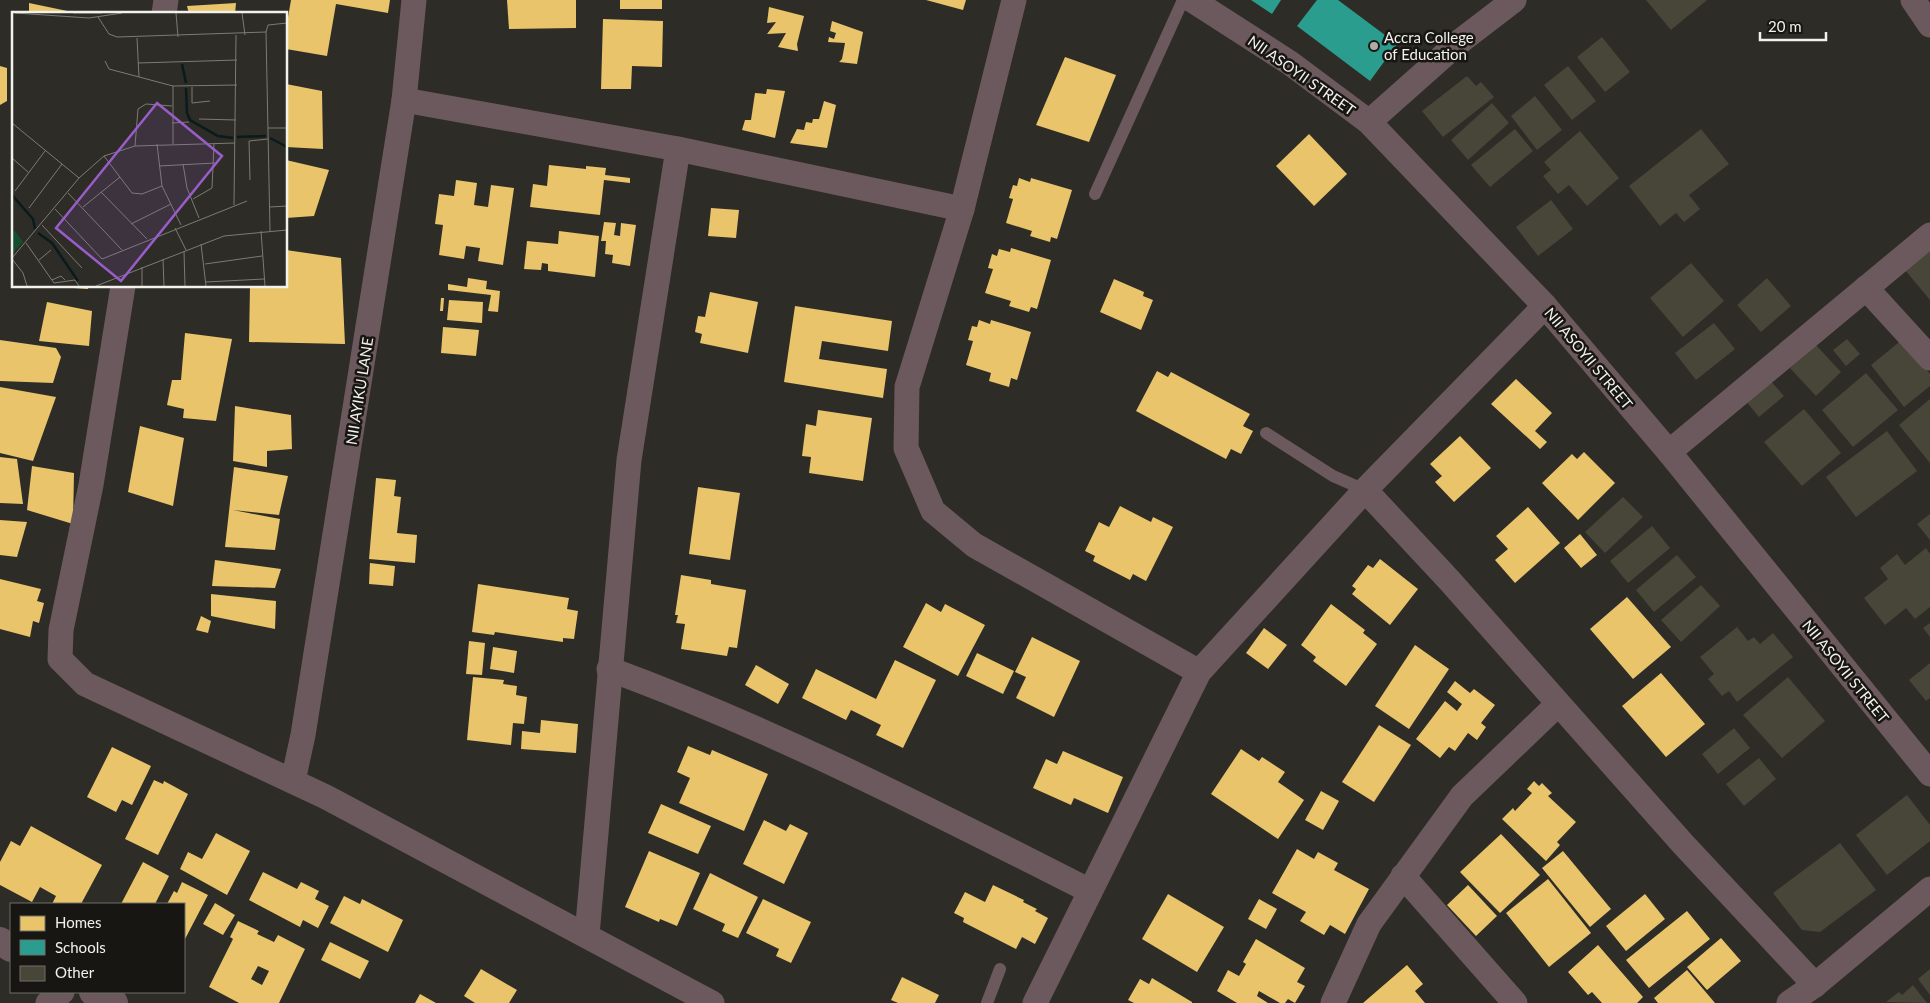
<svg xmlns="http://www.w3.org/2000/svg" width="1930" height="1003" viewBox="0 0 1930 1003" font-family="Lato,sans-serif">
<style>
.homes{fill:#e9c46a;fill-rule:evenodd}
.schools{fill:#2a9d8f}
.building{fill:#484638}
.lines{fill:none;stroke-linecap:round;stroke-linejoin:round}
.service{stroke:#6c595d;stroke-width:12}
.minor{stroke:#6c595d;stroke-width:25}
.tertiary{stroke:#6c595d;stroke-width:28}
.poi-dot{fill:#aeaca6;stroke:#171612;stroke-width:2}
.labels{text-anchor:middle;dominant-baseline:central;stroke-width:5;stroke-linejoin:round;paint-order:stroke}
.poi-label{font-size:15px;fill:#f3f1eb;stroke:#171612;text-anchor:start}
.street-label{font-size:15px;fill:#f3f1eb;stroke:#171612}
.inset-river{fill:none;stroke:#0a1b1e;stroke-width:2.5}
.inset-road{fill:none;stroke:#7c7b75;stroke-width:1}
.view{fill:#995dca;fill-opacity:0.15;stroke:#995dca;stroke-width:2.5}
.inset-edge{fill:none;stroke:#f3f1eb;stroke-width:2.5}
</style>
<rect width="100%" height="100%" fill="#2d2c27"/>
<g class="homes">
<polygon points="291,0 390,0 388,13 336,4 327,56 286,49 286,29"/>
<polygon points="507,0 576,0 576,28 509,29"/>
<rect x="620" y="0" width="42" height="9"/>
<polygon points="926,0 966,0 963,10"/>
<polygon points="29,3 77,13 77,14 29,14"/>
<polygon points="236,3 235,14 189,14 187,6"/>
<polygon points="769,7 804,16 797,44 798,51 778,47 786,33 767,34 776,22 767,23"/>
<polygon points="603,19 663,21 662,67 632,66 631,89 601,89"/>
<polygon points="832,21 863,32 857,64 839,62 842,59 845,43 828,42 829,37 834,39 836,33 830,31"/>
<polygon points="1065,57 1116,75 1089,142 1036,125"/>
<polygon points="0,66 7,68 7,101 0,105"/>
<polygon points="286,84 322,91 323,149 286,147"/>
<polygon points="767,89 785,91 775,138 742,130 745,120 751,120 755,93 766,94"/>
<polygon points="824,101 836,105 827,148 790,143 797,129 804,130 806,122 812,123 813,119 819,119"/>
<polygon points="1309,134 1347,174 1314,206 1276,166"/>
<polygon points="286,160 329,170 314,216 286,218"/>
<polygon points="549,165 586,169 586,166 606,168 605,175 630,178 630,183 604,180 600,215 530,207 533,184 547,186"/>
<polygon points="1019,178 1030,182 1031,178 1072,190 1057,239 1051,237 1050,242 1030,236 1032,231 1006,223 1013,199 1009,198 1013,185 1017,186"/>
<polygon points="456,180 477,183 474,205 488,207 491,185 514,188 503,265 478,261 480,248 466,246 464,259 439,255 443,225 435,224 439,194 454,196"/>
<polygon points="711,208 739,210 736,238 708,236"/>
<polygon points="604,222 616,223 614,235 620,236 621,223 636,225 630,266 612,263 613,255 605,254 606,241 601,241"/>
<polygon points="559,231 599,236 595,277 548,271 548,264 542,263 541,270 524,269 527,241 558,244"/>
<polygon points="1011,248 1051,260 1037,309 1031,307 1029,312 1009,306 1011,301 985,293 993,269 988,268 992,254 997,256 999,249 1010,252"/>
<polygon points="286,250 341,258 345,344 249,342 250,286 286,286"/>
<polygon points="468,278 487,281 486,289 500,291 498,312 488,311 491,295 448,290 448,284 467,287"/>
<polygon points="1114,279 1144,292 1143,296 1153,300 1141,330 1100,312"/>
<polygon points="74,286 88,286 88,289 74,288"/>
<polygon points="710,292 758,302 748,353 700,343 702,334 695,332 698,316 705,317"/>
<polygon points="441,298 444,298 443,311 440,311"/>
<polygon points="449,300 483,302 482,323 447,320"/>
<polygon points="47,302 92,311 89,346 39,341"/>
<polygon points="795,306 892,321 888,351 822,341 819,359 887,369 883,398 784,382"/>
<polygon points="979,320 990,324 991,320 1031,332 1017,380 1011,378 1009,387 989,381 991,373 966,365 973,341 968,340 972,326 977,327"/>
<polygon points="443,327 479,330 476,356 441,353"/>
<polygon points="185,333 232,339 216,421 183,418 184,409 167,405 172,380 181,380"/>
<polygon points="0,340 56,348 61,357 53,383 0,381"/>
<polygon points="1157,371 1168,377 1171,372 1250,414 1243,426 1253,431 1241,454 1231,449 1226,459 1136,411"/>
<polygon points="1516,379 1552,413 1535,431 1547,442 1540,449 1491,404"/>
<polygon points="0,387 56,397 33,461 0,453"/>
<polygon points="235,406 291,415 292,449 267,451 267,467 233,461"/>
<polygon points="818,410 872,418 863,481 809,473 811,457 802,456 806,424 816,426"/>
<polygon points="140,426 184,438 173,506 128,492"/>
<polygon points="1460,436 1491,468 1454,502 1435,482 1442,476 1430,464"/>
<polygon points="1584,452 1615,483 1578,520 1542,483 1572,454 1577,459"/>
<polygon points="0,457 17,459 23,504 0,503"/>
<polygon points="32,466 74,473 73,524 27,510"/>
<polygon points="234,467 288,476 279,515 233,510 280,519 275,550 225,547"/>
<polygon points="376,478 396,480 394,496 401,497 397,533 417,535 415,563 369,559"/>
<polygon points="698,487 740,493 730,560 689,554"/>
<polygon points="1120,506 1151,522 1153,517 1173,527 1146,581 1133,574 1130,580 1093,561 1095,556 1085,551 1099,522 1109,527"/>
<polygon points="1528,507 1560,543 1515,583 1495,560 1508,549 1496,536"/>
<polygon points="0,520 27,522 17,557 0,555"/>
<polygon points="1580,534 1597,555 1581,568 1564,548"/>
<polygon points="1380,559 1418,589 1390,625 1352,594 1356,589 1352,586 1368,565 1373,568"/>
<polygon points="215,560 281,569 275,588 212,586"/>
<polygon points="370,563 395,566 393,586 369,584"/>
<polygon points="681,575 711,580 711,584 746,590 737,648 729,647 727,656 681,649 685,624 676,623 678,615 675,615"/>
<polygon points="0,579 41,589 37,601 44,603 39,623 33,621 30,637 0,629"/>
<polygon points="478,584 569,598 567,609 578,611 574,639 563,638 563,642 495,632 494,635 472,632"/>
<polygon points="211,594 276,601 275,629 211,616"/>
<polygon points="1627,597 1671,647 1633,679 1590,629"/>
<polygon points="926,603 941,612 945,604 985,625 958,676 903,647"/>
<polygon points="1331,604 1365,630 1363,633 1377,644 1346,686 1313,661 1316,657 1301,645"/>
<polygon points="201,616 211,621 208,633 196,630"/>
<polygon points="1264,628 1287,645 1268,669 1246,653"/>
<polygon points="1032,637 1080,661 1054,717 1016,698 1026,677 1015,672"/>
<polygon points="469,641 485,643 482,675 466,674"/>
<polygon points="1415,645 1449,669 1409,729 1375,706"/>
<polygon points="493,647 517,651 514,673 490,669"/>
<polygon points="977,653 1014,671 1003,694 966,676"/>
<polygon points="895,660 936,680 903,748 876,735 881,725 851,710 846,720 802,698 816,669 876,699"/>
<polygon points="756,665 789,684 778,704 745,685"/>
<polygon points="1661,673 1705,724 1666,757 1622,706"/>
<polygon points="473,677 504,680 503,684 517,686 516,695 527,697 524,724 513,723 511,745 467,740"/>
<polygon points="1455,681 1470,693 1474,689 1495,705 1481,723 1486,727 1477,740 1468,733 1455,751 1449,747 1440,758 1416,739 1445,701 1457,711 1462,704 1447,692"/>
<polygon points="541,720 578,724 576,753 521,749 522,731 540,733"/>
<polygon points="1379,725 1411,745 1374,802 1342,782"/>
<polygon points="688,746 710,755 712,750 768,774 744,831 679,803 690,778 677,772"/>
<polygon points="112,747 151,766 132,805 122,800 116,812 87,797"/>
<polygon points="1241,749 1259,761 1262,757 1285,772 1278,782 1304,800 1278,839 1211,794"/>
<polygon points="1063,751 1123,777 1108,813 1074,798 1071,805 1033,788 1046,759 1057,764"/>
<polygon points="154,780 163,784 164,781 188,794 158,855 125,839"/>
<polygon points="1534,781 1539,786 1542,783 1552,793 1548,796 1576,822 1557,842 1560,845 1546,861 1502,819 1513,808 1515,811 1532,793 1527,789"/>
<polygon points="1321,791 1339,801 1323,830 1305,820"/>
<polygon points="661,804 711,826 698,854 648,833"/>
<polygon points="764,820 786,831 790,824 808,833 784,884 743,864"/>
<polygon points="31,826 102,865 81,904 52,904 56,896 40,887 32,902 0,885 0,862 11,841 20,846"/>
<polygon points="216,833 250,851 227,895 180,869 188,852 202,859"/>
<polygon points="1501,834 1540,875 1500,913 1460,872"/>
<polygon points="1297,849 1314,859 1318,852 1338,863 1334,870 1369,889 1345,934 1330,925 1324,935 1300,921 1306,912 1272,893"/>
<polygon points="649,851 700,873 677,926 660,919 659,922 625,907"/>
<polygon points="1563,851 1611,909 1590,927 1542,868"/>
<polygon points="143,862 169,876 155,904 121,904"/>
<polygon points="263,872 297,889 301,882 319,891 315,899 329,906 318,928 303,920 300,927 249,900"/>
<polygon points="710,873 758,897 738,938 722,931 725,924 693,909"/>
<polygon points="1548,879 1591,933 1549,967 1506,913"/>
<polygon points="182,882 208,895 184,941 184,904 167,904 174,891 177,893"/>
<polygon points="993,885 1024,900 1023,902 1037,909 1035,911 1048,918 1035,944 1022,937 1016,949 963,922 964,918 954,913 965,892 985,902"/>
<polygon points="1468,885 1497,916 1476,936 1447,905"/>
<polygon points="1168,894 1224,927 1197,972 1142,939"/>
<polygon points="1645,894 1665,919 1626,951 1606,926"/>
<polygon points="344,896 360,904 362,899 403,920 388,952 330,923"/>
<polygon points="763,899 811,922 791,963 776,956 779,949 746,933"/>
<polygon points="1259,899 1277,909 1266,929 1248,919"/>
<polygon points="215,903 235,915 223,935 203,924"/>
<polygon points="1687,911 1710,939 1649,988 1626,960"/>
<path d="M238,921L259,931L257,934L274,942L278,935L305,949L279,1003H239L209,987L233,939L230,937ZM258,966L269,971L262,985L251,979Z"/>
<polygon points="1721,938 1741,961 1707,990 1687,967"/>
<polygon points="1256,939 1305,968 1297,982 1305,986 1295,1003 1288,999 1285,1003 1280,1003 1259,991 1257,996 1268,1003 1237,1003 1217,991 1228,970 1239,976 1246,964 1243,962"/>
<polygon points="330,942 369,961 360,979 321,960"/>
<polygon points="1598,945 1643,997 1637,1003 1602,1003 1592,992 1588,995 1568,972"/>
<polygon points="1407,965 1423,984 1415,991 1425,1003 1363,1003"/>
<polygon points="481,969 517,990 509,1003 475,1003 464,996"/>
<polygon points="1687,970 1715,1003 1658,1003 1654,998"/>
<polygon points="902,977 939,995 935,1003 898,1003 891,1000"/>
<polygon points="1152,978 1192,1002 1192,1003 1134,1003 1128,1000 1140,979 1149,984"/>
<polygon points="420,994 436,1003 415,1003"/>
</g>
<g class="schools">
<polygon points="1251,0 1281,0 1272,14"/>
<polygon points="1317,0 1338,0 1397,44 1370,81 1297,26"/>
</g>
<g class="building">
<polygon points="1646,0 1707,0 1671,30"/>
<polygon points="1602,37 1630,72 1605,92 1577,57"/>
<polygon points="1568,66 1596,101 1572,120 1544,85"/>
<polygon points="1467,76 1476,86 1481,82 1494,97 1443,137 1422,111"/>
<polygon points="1535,96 1562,130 1537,150 1511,116"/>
<polygon points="1492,103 1509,123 1468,160 1451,140"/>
<polygon points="1515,129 1533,151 1490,187 1471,165"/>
<polygon points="1701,129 1729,164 1689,195 1700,209 1684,222 1676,213 1660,226 1629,186"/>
<polygon points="1580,131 1619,178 1587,206 1569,185 1558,194 1543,176 1551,170 1544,162"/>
<polygon points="1551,200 1573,229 1538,256 1516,227"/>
<polygon points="1930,246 1930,300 1900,264"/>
<polygon points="1691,263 1724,301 1683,337 1650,298"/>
<polygon points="1767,278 1791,306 1761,332 1737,305"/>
<polygon points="1714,323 1735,349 1696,380 1675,353"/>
<polygon points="1847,339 1860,354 1846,366 1833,350"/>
<polygon points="1903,339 1930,374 1930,386 1904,407 1871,365"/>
<polygon points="1815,344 1841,372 1816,396 1790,368"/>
<polygon points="1866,373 1898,410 1853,447 1822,410"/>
<polygon points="1769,379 1784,396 1759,417 1745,400"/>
<polygon points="1930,399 1930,463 1899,425"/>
<polygon points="1804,409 1841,453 1802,486 1764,442"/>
<polygon points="1887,431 1917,471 1856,517 1826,477"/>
<polygon points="1623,497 1643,517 1605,553 1585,532"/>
<polygon points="1930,514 1930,540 1917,524"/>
<polygon points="1652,526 1670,548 1628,583 1610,561"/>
<polygon points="1926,548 1930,554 1930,607 1915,619 1906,608 1885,625 1864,598 1888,579 1880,568 1897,554 1905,565"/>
<polygon points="1677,555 1696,577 1654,612 1636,590"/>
<polygon points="1701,585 1720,606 1681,642 1661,620"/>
<polygon points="1930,623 1930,637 1923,628"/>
<polygon points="1737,627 1748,641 1754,637 1760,644 1773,633 1793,657 1737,702 1729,691 1722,696 1708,679 1714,674 1700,657"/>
<polygon points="1930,663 1930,698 1926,701 1909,680"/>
<polygon points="1788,677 1825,721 1782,758 1743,715"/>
<polygon points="1734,728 1750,748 1718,774 1702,754"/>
<polygon points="1759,758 1776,779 1744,806 1726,784"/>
<polygon points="1907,795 1930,825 1930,841 1887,875 1856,835"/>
<polygon points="1840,843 1876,890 1820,932 1802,930 1773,893"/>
<polygon points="1930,969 1930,995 1918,979"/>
<polygon points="1913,985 1927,1003 1886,1002 1899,992 1902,995"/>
</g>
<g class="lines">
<g class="service">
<polyline points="1095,194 1183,0"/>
<polyline points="1266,433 1333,476 1365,490"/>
<polyline points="987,1003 1000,969"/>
</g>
<g class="minor">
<polyline points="1014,0 962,209 907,387 906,448 933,511 974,545 1199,672"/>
<polyline points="1192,0 1290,63 1369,122 1545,306 1669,452 1930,774"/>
<polyline points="1913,0 1930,25"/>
<polyline points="164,14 166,0"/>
<polyline points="404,100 678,149 962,209"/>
<polyline points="1369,122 1458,43 1514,0"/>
<polyline points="123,286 91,485 61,630 60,659 85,684 326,797 712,1003"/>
<polyline points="1866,288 1930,358"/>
<polyline points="1669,452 1930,235"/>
<polyline points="1365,490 1449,580 1683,844 1815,985"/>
<path d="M609,669C775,730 932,811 1090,891"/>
<polyline points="293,781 303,735 404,100 414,0"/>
<polyline points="1403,876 1515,1003"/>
<polyline points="587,935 629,460 678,149"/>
<polyline points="48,1003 62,992"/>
<polyline points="1035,1003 1199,672 1365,490 1545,306"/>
<polyline points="1333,1003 1369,924 1462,796 1558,704"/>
<polyline points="1789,1003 1815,985 1930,889"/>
</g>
<g class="tertiary">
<polyline points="0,941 11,948"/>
<polyline points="93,992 114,1003"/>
</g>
</g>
<circle class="poi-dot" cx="1374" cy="46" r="5"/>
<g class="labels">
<g class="poi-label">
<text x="1384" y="37">Accra College<tspan x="1384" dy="17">of Education</tspan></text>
</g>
<g class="street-label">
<text transform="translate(1302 75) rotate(35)">NII ASOYII STREET</text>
<text transform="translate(1589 358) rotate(50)">NII ASOYII STREET</text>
<text transform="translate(359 391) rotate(-81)">NII AYIKU LANE</text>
<text transform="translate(1846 671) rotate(51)">NII ASOYII STREET</text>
</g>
</g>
<g transform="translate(12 12)">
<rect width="275" height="275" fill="#2d2c27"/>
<path d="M3,219L11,230L0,242V220Z" fill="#154e2f"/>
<path class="inset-river" d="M170,52L174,71M174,76L175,101L178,108L206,124L221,126M225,125L254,124M258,126L275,135M0,183L21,207L23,217M26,221L40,231L66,269"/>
<path class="inset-road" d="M3,1L77,6L110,1M61,1H90M164,1L166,25M230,1L233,23M86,5L97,22L105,25L254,20M125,26L127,65M93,49L97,57L161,74L225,73M126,51L225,48M180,75V91L198,89M187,107L224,108M0,111L67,166M160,111L177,110M256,116H275M145,132L150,174L169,213M161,132V74M123,134L126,97L134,92L160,94M92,144L120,181L130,182L150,174M0,146L16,160M171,152L175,176L187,206M147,154L203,151M238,168L237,129L256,127M3,179L33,139M89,180L135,227M56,181L110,238M181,187L200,176L202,132M222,193L224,23M71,195L108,165M258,195L275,194M17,196L50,152M43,197L90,247L235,189M119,212L159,192M30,213L70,256M163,216L174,238M249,219L253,274M258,219L254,20L256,13L275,11M14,231L42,271L63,268L67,274M189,232L194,274M172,239L173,274M0,246L67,166L92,144L123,134L223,131M0,247L11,261L15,274M151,247L152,274M27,248L39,238M193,252L250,244M130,255V274M40,268L49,264L53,268M194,270L252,267M84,274L212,224L275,218"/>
<path class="view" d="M145,91L210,144L109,269L44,216Z"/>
<rect width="275" height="275" class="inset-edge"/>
</g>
<rect x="10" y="903" width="175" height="90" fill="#171612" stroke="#6f6e69"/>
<rect x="20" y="916" width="25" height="15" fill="#e9c46a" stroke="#6f6e69"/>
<text x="55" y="928" font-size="15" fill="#f3f1eb">Homes</text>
<rect x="20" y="940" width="25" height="15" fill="#2a9d8f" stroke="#6f6e69"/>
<text x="55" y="953" font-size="15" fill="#f3f1eb">Schools</text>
<rect x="20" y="966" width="25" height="15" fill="#484638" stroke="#6f6e69"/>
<text x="55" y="978" font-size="15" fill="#f3f1eb">Other</text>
<path d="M1760 32v8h66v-8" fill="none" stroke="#f3f1eb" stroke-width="2.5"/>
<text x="1768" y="32" font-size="15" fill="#f3f1eb" stroke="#171612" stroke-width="4" paint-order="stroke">20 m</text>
</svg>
